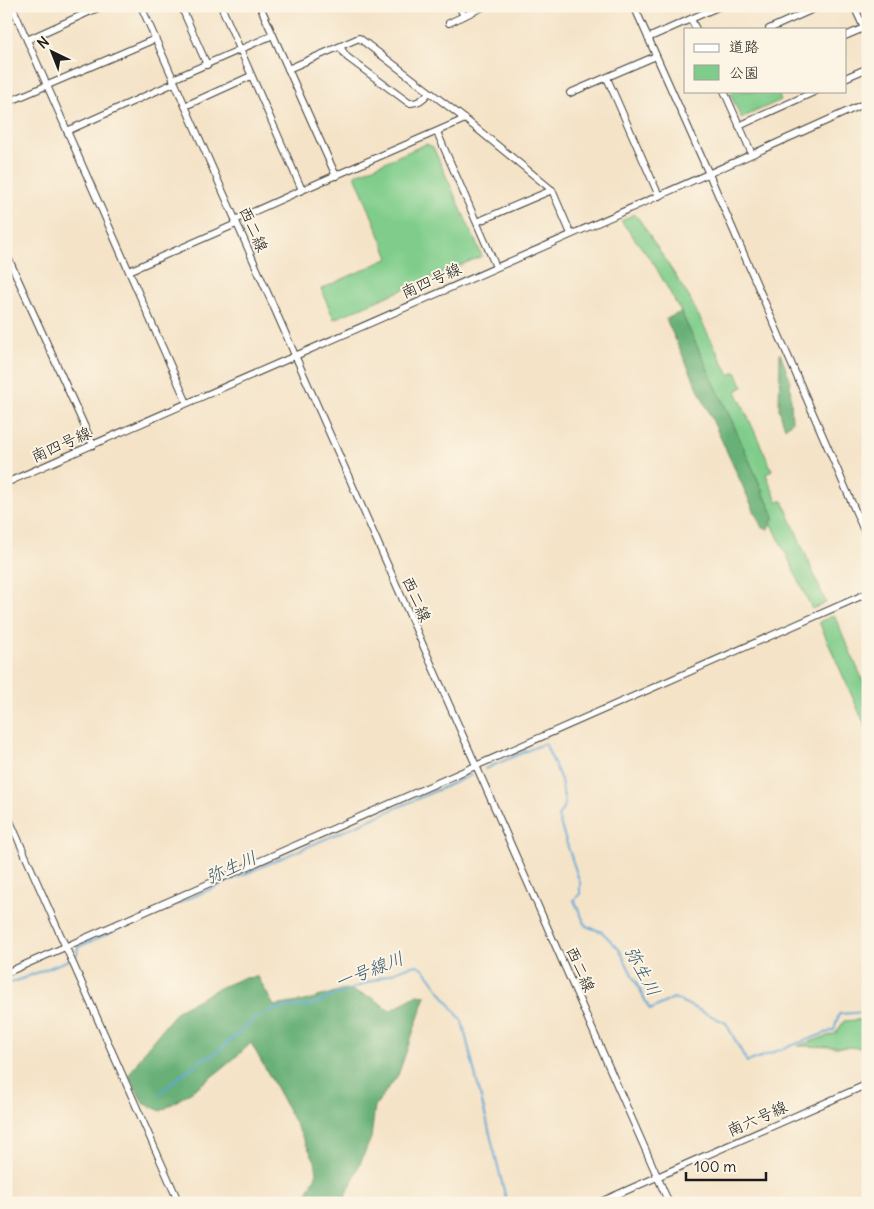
<svg xmlns="http://www.w3.org/2000/svg" width="874" height="1209" viewBox="0 0 874 1209" font-family="Delius,'Klee One',sans-serif">
<style>
.green{fill:#80cd8b;stroke:#4e7454}
.forest{fill:#68b077;stroke:#42664a}
.lines{fill:none;stroke-linecap:round;stroke-linejoin:round}
.stream{stroke:#5fa7d6;stroke-width:2}
.minor-casing{stroke:#3c3a36;stroke-width:8}
.minor{stroke:#fff;stroke-width:6}
.labels{text-anchor:middle;dominant-baseline:central;stroke-width:4;stroke-linejoin:round;paint-order:stroke}
.street-label{font-size:16px;fill:#1c1c1c;stroke:#fcf5e5}
.water-label{font-size:18px;font-style:italic;fill:#3a5b70;stroke:#fcf5e5}
</style>
<rect width="100%" height="100%" fill="#fcf5e5"/>
<filter id="ink" filterUnits="userSpaceOnUse"><feTurbulence type="fractalNoise" baseFrequency=".02" numOctaves="2"/><feDisplacementMap in="SourceGraphic" scale="10" xChannelSelector="R" yChannelSelector="G"/><feConvolveMatrix kernelMatrix="1 2 1 2 8 2 1 2 1" color-interpolation-filters="sRGB"/></filter>
<filter id="wash" filterUnits="userSpaceOnUse"><feTurbulence type="fractalNoise" baseFrequency=".0096" numOctaves="4" result="noise"/><feDisplacementMap in="SourceGraphic" scale="20" xChannelSelector="R" yChannelSelector="G"/><feGaussianBlur stdDeviation="1.12" result="paint"/><feColorMatrix in="noise" values="0 0 0 0 0 0 0 0 0 0 0 0 0 0 0 0 0 1.4 0 .05"/><feComposite in="paint" operator="in"/></filter>
<g filter="url(#wash)">
<rect width="100%" height="100%" fill="#f4e3c7"/>
<g class="green">
<polygon points="734,91 777,91 781,100 741,118 730,93"/>
<polygon points="426,144 433,147 482,256 334,319 321,289 389,258 355,175"/>
<polygon points="634,214 639,219 689,297 729,375 736,372 743,387 736,391 772,470 766,474 777,501 783,501 826,603 812,609 771,522 774,516 681,312 654,264 621,221"/>
<polygon points="834,615 868,692 868,732 819,622"/>
<polygon points="868,1019 868,1048 798,1046 836,1033 844,1021"/>
</g>
<g class="forest">
<polygon points="681,312 732,421 774,517 768,529 762,528 666,319"/>
<polygon points="780,353 790,380 792,422 785,428 779,409"/>
<path d="M258,977L274,1006L304,1001L346,989L373,998L390,1011L417,995L426,996L398,1075L375,1106L371,1138L343,1203H302L317,1173L315,1161L279,1093L251,1043C224,1069 194,1091 161,1111L143,1103L129,1075L146,1049L178,1010L219,988L243,978Z"/>
</g>
<g class="lines">
<g class="stream">
<polyline points="485,769 545,743 561,780 565,804 558,817 580,883 580,894 574,900 586,926 602,932 619,949 650,1010 674,998 726,1023 747,1062 834,1030 839,1014 868,1012"/>
<polyline points="74,958 77,954 78,947 472,775"/>
<polyline points="6,985 69,960"/>
<polyline points="159,1094 192,1067 203,1059 216,1053 252,1021 266,1013 279,1008 308,1006 408,967 417,965 424,969 462,1021 507,1203"/>
</g>
</g>
</g>
<g filter="url(#ink)">
<g class="lines">
<defs>
<g id="minor">
<polyline points="12,6 187,403"/>
<polyline points="141,6 669,1203"/>
<polyline points="181,6 207,65"/>
<polyline points="221,6 302,190"/>
<polyline points="260,6 336,176"/>
<polyline points="459,6 464,16"/>
<polyline points="634,6 709,174 868,540"/>
<polyline points="854,6 868,37"/>
<polyline points="691,19 696,29"/>
<polyline points="449,23 485,6"/>
<polyline points="769,29 820,6"/>
<polyline points="845,36 864,28"/>
<polyline points="648,38 720,6"/>
<polyline points="27,40 102,6"/>
<path d="M340,47L347,57L409,103C418,104 424,99 429,92"/>
<polyline points="288,69 359,38 465,119 552,190 571,234"/>
<polyline points="607,78 659,196"/>
<polyline points="845,78 868,68"/>
<polyline points="173,79 273,35"/>
<polyline points="724,91 752,154"/>
<polyline points="570,93 656,56"/>
<polyline points="6,103 155,39"/>
<polyline points="185,106 251,76"/>
<polyline points="739,126 816,91"/>
<polyline points="67,131 174,83"/>
<polyline points="437,132 496,267"/>
<polyline points="235,220 302,190 465,119"/>
<polyline points="477,222 552,190"/>
<polyline points="6,253 93,445"/>
<polyline points="129,271 236,224"/>
<path d="M6,483C293,356 582,232 868,102"/>
<polyline points="6,812 179,1203"/>
<polyline points="6,973 868,593"/>
<polyline points="598,1203 868,1084"/>
</g>
</defs>
<use href="#minor" class="minor-casing"/>
<use href="#minor" class="minor"/>
</g>
</g>
<g class="labels">
<g class="street-label">
<text transform="translate(254 229) rotate(66)">西二線</text>
<text transform="translate(431 280) rotate(-24)">南四号線</text>
<text transform="translate(61 444) rotate(-24)">南四号線</text>
<text transform="translate(417 599) rotate(66)">西二線</text>
<text transform="translate(581 969) rotate(66)">西二線</text>
<text transform="translate(757 1118) rotate(-24)">南六号線</text>
</g>
<g class="water-label">
<text transform="translate(231 867) rotate(-24)">弥生川</text>
<text transform="translate(369 970) rotate(-21)">一号線川</text>
<text transform="translate(643 971) rotate(62)">弥生川</text>
</g>
</g>
<rect width="874" height="1209" fill="none" stroke="#fcf5e5" stroke-width="25"/>
<rect x="684" y="28" width="162" height="65" fill="#fcf5e5" stroke="#a29e95"/>
<rect x="694" y="44" width="25" height="8" fill="#ffffff" stroke="#a29e95"/>
<text x="729" y="52" font-size="15" fill="#1c1c1c">道路</text>
<rect x="694" y="65" width="25" height="15" fill="#80cd8b" stroke="#a29e95"/>
<text x="729" y="78" font-size="15" fill="#1c1c1c">公園</text>
<g transform="translate(52 52) rotate(317)" stroke="#fcf5e5" stroke-width="4" paint-order="stroke">
<path d="M0-4L9 19L0 12L-9 19Z" fill="#1c1c1c"/>
<text y="-8" font-size="14" font-weight="bold" text-anchor="middle" fill="#1c1c1c">N</text>
</g>
<path d="M686 1172v8h80v-8" fill="none" stroke="#1c1c1c" stroke-width="2.5"/>
<text x="694" y="1172" font-size="15" fill="#1c1c1c" stroke="#fcf5e5" stroke-width="4" paint-order="stroke">100 m</text>
</svg>
